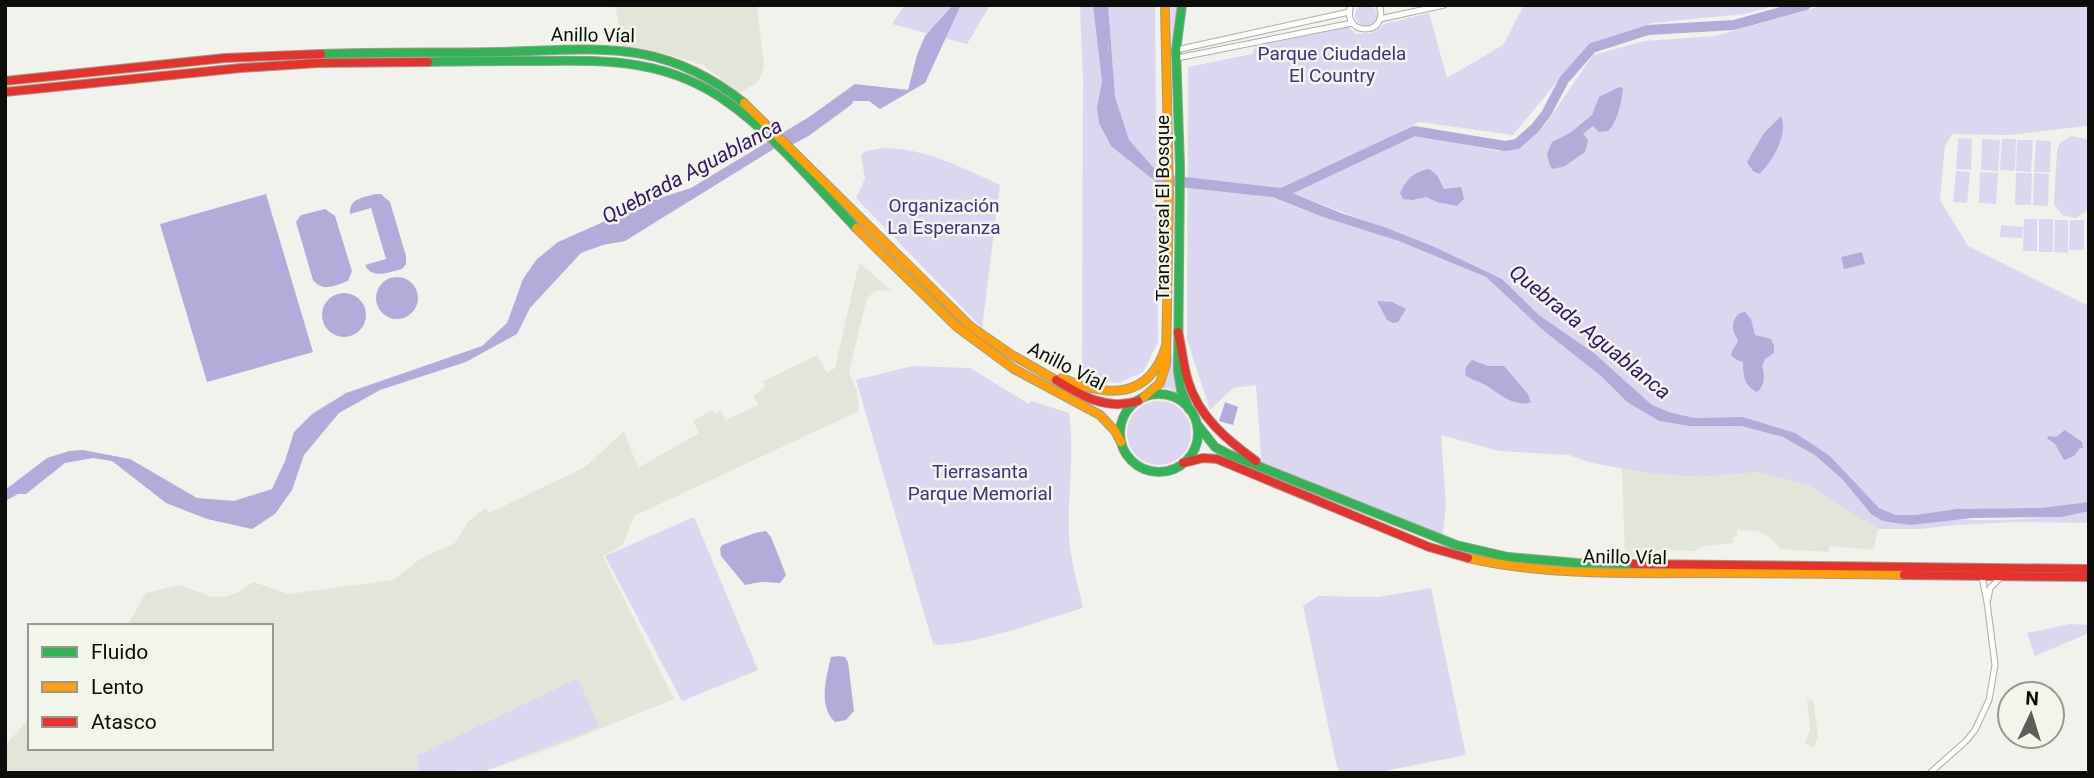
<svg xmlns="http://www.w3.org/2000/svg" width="2094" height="778" viewBox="0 0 2094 778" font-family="Roboto,sans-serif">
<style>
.built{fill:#e3e5d8}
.green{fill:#dbd7f0}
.water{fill:#b4abdb}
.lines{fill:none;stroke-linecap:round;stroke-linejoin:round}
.river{stroke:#b4abdb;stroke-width:10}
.street-casing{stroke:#abaca7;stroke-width:7}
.fast-casing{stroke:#9b9e8d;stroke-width:10}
.slow-casing{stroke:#9b9e8d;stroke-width:10}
.jam-casing{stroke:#9b9e8d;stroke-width:10}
.street{stroke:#fdfdfc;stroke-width:5}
.fast{stroke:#30b455;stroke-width:8}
.slow{stroke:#ff9f0a;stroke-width:8}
.jam{stroke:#e5322d;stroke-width:8}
.labels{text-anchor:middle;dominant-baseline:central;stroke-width:5;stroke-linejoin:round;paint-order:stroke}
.street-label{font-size:19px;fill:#0d0e0a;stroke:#f2f5e9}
.park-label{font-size:19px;fill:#472f83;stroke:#f2f5e9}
.water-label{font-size:21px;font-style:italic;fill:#34176b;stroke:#f2f5e9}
</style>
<rect width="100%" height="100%" fill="#f1f2ec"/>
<g class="built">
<polygon points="615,5 757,5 764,67 758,82 739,93 703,65 667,54 623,47"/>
<polygon points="859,263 891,290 875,291 867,298 849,372 857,391 859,411 634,516 622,546 603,556 674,699 560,745 483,772 6,773 5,746 30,717 30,748 271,748 271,626 127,626 146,593 179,585 212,597 228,596 239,592 253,582 289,594 393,580 420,559 455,543 468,522 486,507 489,513 585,467 624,431 638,468 699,433 693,421 713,410 715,414 721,411 726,420 758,405 754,396 765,386 762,382 817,355 827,373 835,368"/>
<polygon points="1622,469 1651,474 1701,477 1759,472 1809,486 1878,529 1873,550 1829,546 1829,552 1781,549 1768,536 1758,531 1737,530 1737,536 1733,537 1734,543 1704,546 1695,551 1660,550 1635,557 1625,557"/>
<polygon points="1813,699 1818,737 1814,748 1805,743 1810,730 1807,701"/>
</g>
<g class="green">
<circle cx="1366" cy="15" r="11"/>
<polygon points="905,5 990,5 967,44 892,24"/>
<polygon points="1080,5 1155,5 1158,342 1143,372 1118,383 1082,377 1083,79"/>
<polygon points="1171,5 1179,5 1172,62"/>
<path d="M1524,5H1779L1744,14L1652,23L1585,48L1513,135L1419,122L1320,174L1413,135L1499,151L1521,146L1545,125L1593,55L1645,41L1715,36L1818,7L1841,5H2089V119L2086,126L2009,135L1952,134L1945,146L1940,200L1968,246L2089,306L2088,503L2041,508L1956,509L1915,515H1896L1879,508L1830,456L1743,417L1695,418L1672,413L1652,405L1594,353L1539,315L1502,279L1435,247L1289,192L1294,187L1265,195L1323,217L1399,240L1486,277L1544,331L1602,377L1627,402L1659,421L1689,426H1741L1783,437L1816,456L1842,479L1871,514C1940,520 2021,525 2089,511V523L2015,522L1956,525L1921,529H1878L1809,486L1759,472L1701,477L1651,474L1592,463L1569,455L1499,451L1441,435L1446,505L1442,541L1262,471L1256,385L1233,388L1210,410L1187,339L1188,67L1252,54L1256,46L1349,27L1356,34L1372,33L1384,24L1429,13L1447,78L1503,45Z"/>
<polygon points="2071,136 2086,139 2089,143 2089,209 2076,218 2062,215 2054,204 2057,150 2060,143"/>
<polygon points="1958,138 1972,139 1971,170 1956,169"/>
<polygon points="1982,139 2000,140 1998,171 1981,170"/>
<polygon points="2002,139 2016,139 2015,171 2000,170"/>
<polygon points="2017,140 2033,140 2031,172 2016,171"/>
<polygon points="2036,140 2051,141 2050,172 2034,172"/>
<path d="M884,148C925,148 963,168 1000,185L982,328L856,198L865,179L861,155L866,151Z"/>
<polygon points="1956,171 1970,172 1967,203 1953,202"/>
<polygon points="1980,172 1998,173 1996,204 1979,203"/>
<polygon points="2016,173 2032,173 2031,205 2015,205"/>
<polygon points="2034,173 2049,174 2048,206 2033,205"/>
<polygon points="2024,219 2037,219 2037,251 2023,251"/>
<rect x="2039" y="219" width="14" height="33"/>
<polygon points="2055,220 2068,220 2068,253 2054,252"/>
<polygon points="2070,220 2084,220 2084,250 2069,250"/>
<polygon points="2001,225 2023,227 2022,238 2000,237"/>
<polygon points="1171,353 1174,358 1178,394 1169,388 1158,389 1167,379"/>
<path d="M912,366L970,368L1029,404L1031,401L1069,413C1075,455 1067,497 1069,538C1071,562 1078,585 1083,608C1050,618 963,649 933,644L856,380Z"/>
<circle cx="1159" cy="433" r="32"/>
<polygon points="694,517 758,670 682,701 605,556"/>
<polygon points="1431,588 1466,755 1374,773 1342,773 1337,767 1303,606 1318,596 1379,597"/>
<polygon points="2070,624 2089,625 2089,633 2035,656 2027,633"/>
<polygon points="578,678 599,727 484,771 460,769 451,773 419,773 417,756"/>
</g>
<g class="water">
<polygon points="953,5 961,5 925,83 880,109 869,101 851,101 625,241 603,245 581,253 530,308 517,334 466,362 380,390 339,413 304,455 292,490 275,514 252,529 207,519 166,503 112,461 93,458 65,463 26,494 18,494 5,501 5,490 47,458 69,451 83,450 130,459 197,498 234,501 272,489 285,461 294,432 312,414 346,393 482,346 507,323 523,279 536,260 558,242 601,223 622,210 691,188 809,117 855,84 908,90 917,55 925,36"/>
<polygon points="1097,5 1108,5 1115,97 1129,140 1159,174 1280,188 1341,213 1384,227 1435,247 1502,279 1539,315 1594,353 1652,405 1672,413 1695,418 1743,417 1795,433 1830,456 1879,508 1896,515 1915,515 1956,509 2041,508 2089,502 2089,511 2061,517 1973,518 1910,525 1883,521 1871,514 1842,479 1816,456 1783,437 1741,426 1689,426 1659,421 1627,402 1602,377 1544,331 1486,277 1399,241 1323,217 1272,197 1160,185 1111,146 1099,123 1097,107 1109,48"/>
<path d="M1619,87L1623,88C1622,101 1617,123 1608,131L1599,132L1593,126L1583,134L1588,140L1585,152L1565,166L1553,169L1550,166L1547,154L1552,142L1570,133L1592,115L1599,97Z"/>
<path d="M1781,116C1789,134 1772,163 1759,174L1753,171L1747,162L1764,133Z"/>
<path d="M1429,169L1437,175L1444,189L1461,187L1464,199L1457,206L1437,202L1426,197L1412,200L1403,199L1400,193C1407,179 1413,172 1429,169Z"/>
<polygon points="266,194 313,352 207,382 160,224"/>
<path d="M375,194H381L390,202L406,256V264L402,269C389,272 372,280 365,265L386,259L371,208L350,214C349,198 363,198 375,194Z"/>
<path d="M325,209L335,216L352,271L348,281C334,286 323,292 313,280L296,222L301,215Z"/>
<polygon points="1862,252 1865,264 1844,269 1841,257"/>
<circle cx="397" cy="298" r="21"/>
<circle cx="344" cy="315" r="22"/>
<polygon points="1377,301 1392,302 1406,309 1398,322 1393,323 1387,320"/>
<path d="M1745,312L1751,319L1755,335L1771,339L1774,345V353L1765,359L1762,366C1765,375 1765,386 1757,392C1744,386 1743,375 1743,362C1723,355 1734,352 1738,340C1732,331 1730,321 1740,313Z"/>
<path d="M1472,360L1488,366H1504L1528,394L1531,402C1518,408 1500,395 1490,388C1483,382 1473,381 1465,375L1466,367Z"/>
<polygon points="1225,402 1238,407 1233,425 1219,421"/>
<polygon points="2065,430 2082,442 2083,448 2080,448 2074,456 2064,460 2055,444 2047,438 2048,436 2056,437"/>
<polygon points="766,531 771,537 786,575 780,583 760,582 745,585 721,556 720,549 722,545 755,533"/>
<path d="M838,656L845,657L848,662L854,711L846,720L835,722C818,706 826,678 831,657Z"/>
</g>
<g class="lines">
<g class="river">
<polyline points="1098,5 1107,81"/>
<polyline points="779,146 807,131 848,101"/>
<polyline points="1282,193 1414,131 1505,146 1517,144 1535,128 1546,114 1564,80 1592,48 1648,30 1734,25 1806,5"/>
</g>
<defs>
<g id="street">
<path d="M1351,5C1340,37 1391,37 1379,5"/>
<polyline points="1380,19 1444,5"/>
<polyline points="1176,50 1349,12"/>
<polyline points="1177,58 1352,23"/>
<polyline points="1988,599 1990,588 2000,578"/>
<polyline points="1930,773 1966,741 1975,730 1989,700 1995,665 1987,602 1982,577"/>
</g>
<g id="fast">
<polyline points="1182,5 1176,50 1180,167 1178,371 1181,390 1189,409"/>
<path d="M321,54C380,52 438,53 497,52C595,50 661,36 744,103"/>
<path d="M428,62C466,61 503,61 541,61C611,60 671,60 730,104C776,137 817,187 856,228"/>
<circle cx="1159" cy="433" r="39"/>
<polyline points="1197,424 1215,447 1228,454 1456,545 1508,557 1577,563 1634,564"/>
</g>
<g id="slow">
<polyline points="744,103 970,326 1012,355 1056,380"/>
<polyline points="856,228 957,327 1014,369 1100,415 1115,431 1121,442"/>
<path d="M1062,378C1106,397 1149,401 1166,346"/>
<polyline points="1144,397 1160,383 1166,364 1169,193 1165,5"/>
<path d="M1468,558C1549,576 1629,573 1712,573C1776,573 1840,574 1904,575"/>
</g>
<g id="jam">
<polyline points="5,81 225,58 321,54"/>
<polyline points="5,92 241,68 318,63 428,62"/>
<path d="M1178,332C1182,348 1183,365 1188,381C1199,417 1227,440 1256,461"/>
<path d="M1056,380C1082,396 1106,411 1138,401"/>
<polyline points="1183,463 1203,458 1217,459 1429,547 1468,558"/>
<polyline points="1634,564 2089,569"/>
<polyline points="1904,575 2089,577"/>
</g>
</defs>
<use href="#street" class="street-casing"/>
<use href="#fast" class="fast-casing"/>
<use href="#slow" class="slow-casing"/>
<use href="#jam" class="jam-casing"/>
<use href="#street" class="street"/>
<use href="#fast" class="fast"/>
<use href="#slow" class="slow"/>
<use href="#jam" class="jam"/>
</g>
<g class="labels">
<g class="street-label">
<text transform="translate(593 35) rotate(1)">Anillo Víal</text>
<text transform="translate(1162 208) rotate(-90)">Transversal El Bosque</text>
<text transform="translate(1067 366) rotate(27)">Anillo Víal</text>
<text transform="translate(1625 557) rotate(1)">Anillo Víal</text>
</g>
<g class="park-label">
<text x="1332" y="53">Parque Ciudadela<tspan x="1332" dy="22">El Country</tspan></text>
<text x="944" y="205">Organización<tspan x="944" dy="22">La Esperanza</tspan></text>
<text x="980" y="471">Tierrasanta<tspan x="980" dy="22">Parque Memorial</tspan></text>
</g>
<g class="water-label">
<text transform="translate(692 171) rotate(-28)">Quebrada Aguablanca</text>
<text transform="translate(1590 332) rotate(39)">Quebrada Aguablanca</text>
</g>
</g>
<rect width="2094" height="778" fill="none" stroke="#0d0e0a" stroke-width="14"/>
<rect x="28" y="624" width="245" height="126" fill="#f2f5e9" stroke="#969990" stroke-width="2"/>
<rect x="42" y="647" width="35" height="10" fill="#30b455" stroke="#969990" stroke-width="2"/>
<text x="91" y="659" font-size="21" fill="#0d0e0a">Fluido</text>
<rect x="42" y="682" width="35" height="10" fill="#ff9f0a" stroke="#969990" stroke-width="2"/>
<text x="91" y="694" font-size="21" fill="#0d0e0a">Lento</text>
<rect x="42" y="717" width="35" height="10" fill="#e5322d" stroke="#969990" stroke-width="2"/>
<text x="91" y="729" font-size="21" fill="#0d0e0a">Atasco</text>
<g transform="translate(2031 715) rotate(4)"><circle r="33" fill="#f2f5e9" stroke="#969990" stroke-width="2"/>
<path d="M0-5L12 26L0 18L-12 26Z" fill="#5d5e59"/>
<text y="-10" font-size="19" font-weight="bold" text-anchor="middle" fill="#0d0e0a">N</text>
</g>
</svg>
